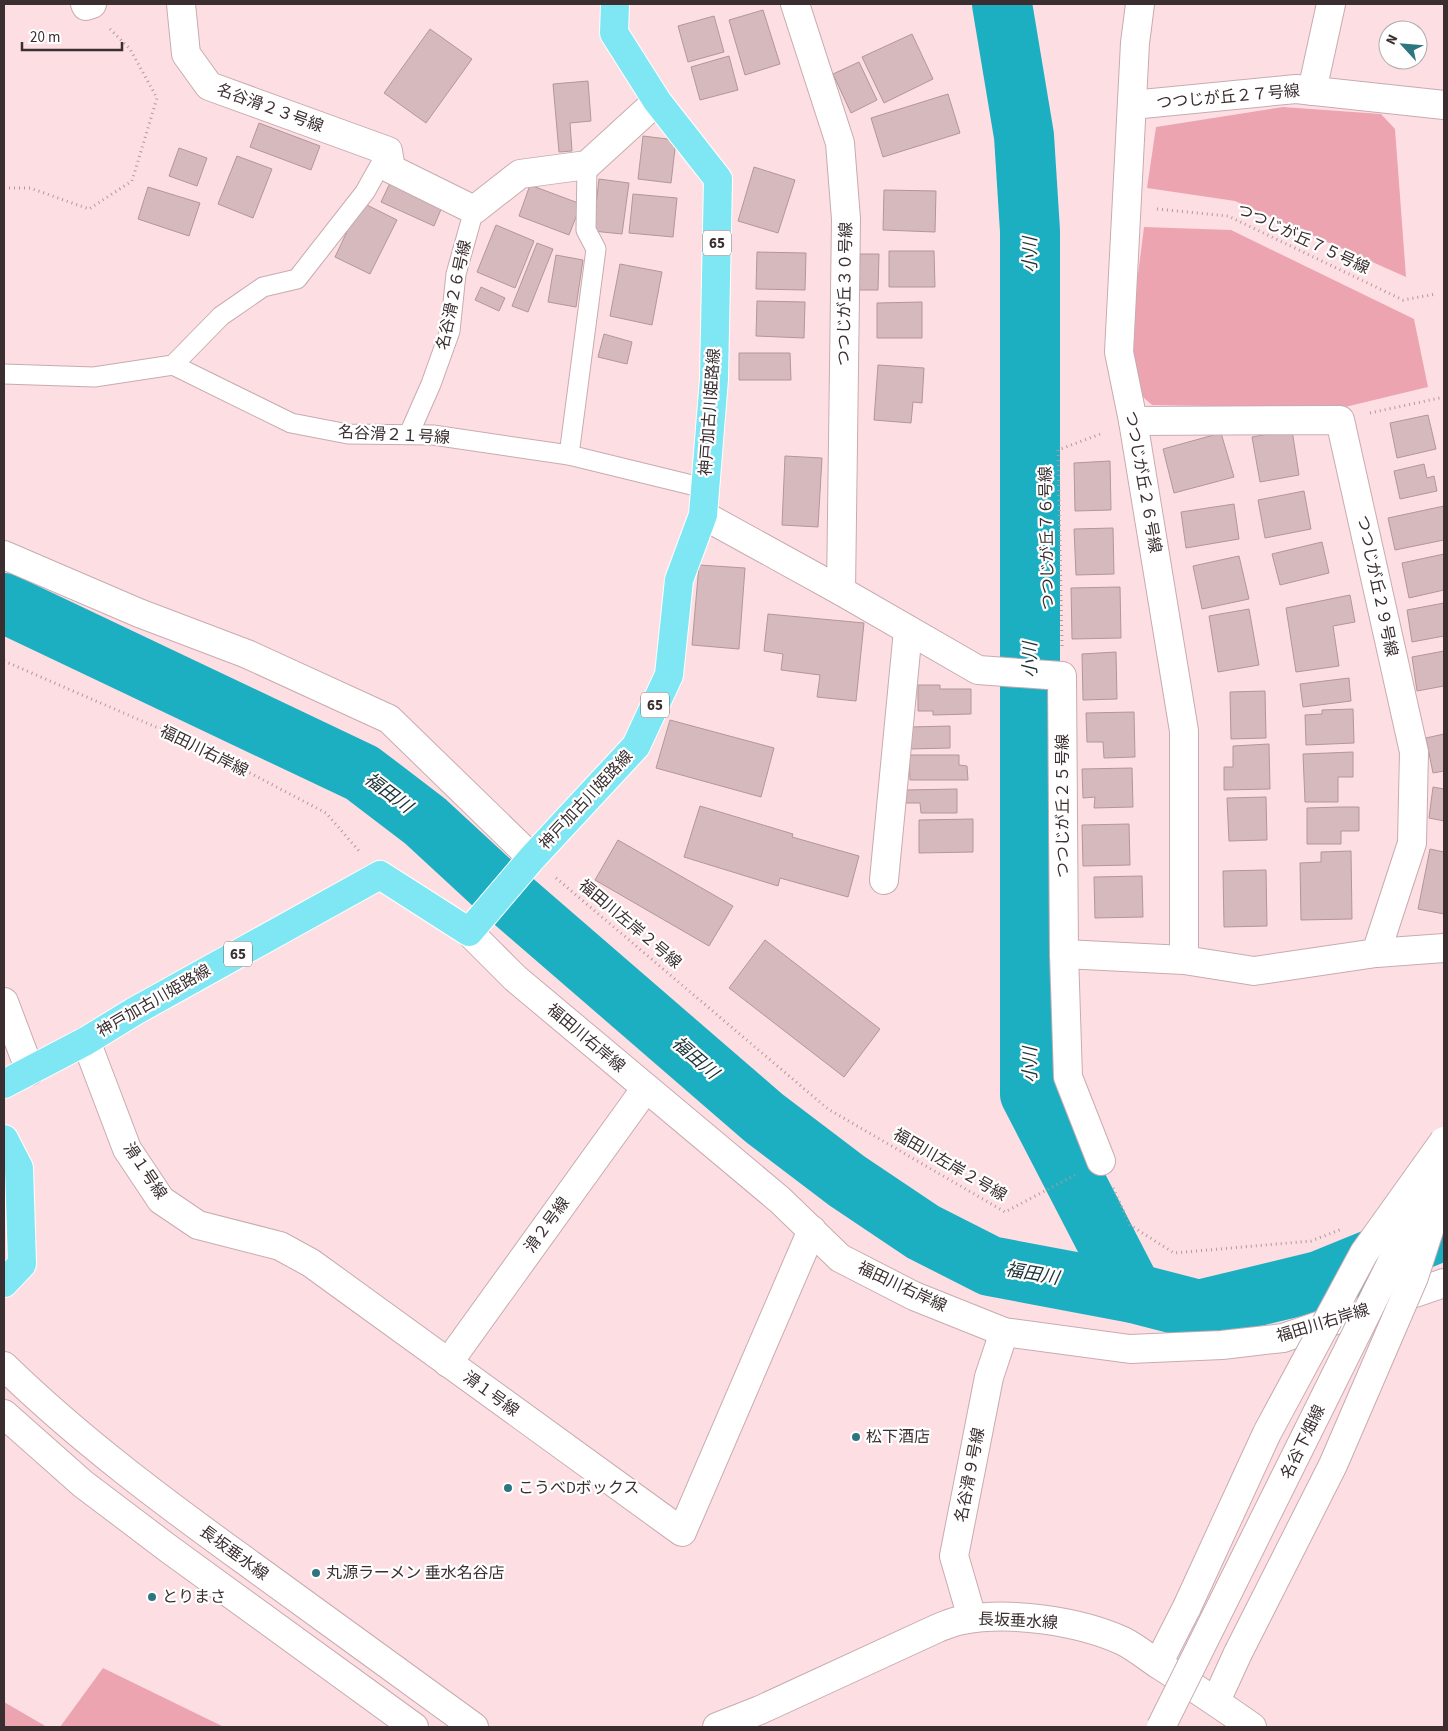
<svg xmlns="http://www.w3.org/2000/svg" width="1448" height="1731" viewBox="0 0 1448 1731" font-family="'Source Sans 3','Noto Sans JP',sans-serif">
<style>
.green{fill:#eda4b1}
.lines{fill:none;stroke-linecap:round;stroke-linejoin:round}
.river{stroke:#1cafc1;stroke-width:60}
.building{fill:#d6b9bd;stroke:#b2969a}
.service-casing{stroke:#c8abb0;stroke-width:21}
.minor-casing{stroke:#c8abb0;stroke-width:30}
.secondary-casing{stroke:#c8abb0;stroke-width:30}
.primary-casing{stroke:#fff;stroke-width:30}
.path{stroke:#b0999c;stroke-width:3;stroke-dasharray:1 4;stroke-linecap:butt}
.service{stroke:#fff;stroke-width:19}
.minor{stroke:#fff;stroke-width:28}
.secondary{stroke:#fff;stroke-width:28}
.primary{stroke:#7fe6f3;stroke-width:28}
.minor-bridge-casing{stroke:#c8abb0;stroke-width:30;stroke-linecap:butt}
.tertiary-bridge-casing{stroke:#c8abb0;stroke-width:30;stroke-linecap:butt}
.minor-bridge{stroke:#fff;stroke-width:28}
.tertiary-bridge{stroke:#fff;stroke-width:28}
.poi-dot{fill:#2d757f;stroke:#fff;stroke-width:2}
.labels{text-anchor:middle;dominant-baseline:central;stroke-width:4.5;stroke-linejoin:round;paint-order:stroke}
.shield{fill:#fff;stroke:#756d6e;stroke-width:1}
.shield-label{font-size:15px;font-weight:bold;fill:#3a2e30}
.street-label{font-size:16px;fill:#3a2e30;stroke:#fff}
.poi-label{font-size:16px;fill:#3a2e30;stroke:#fff;text-anchor:start}
.water-label{font-size:18px;font-style:italic;fill:#1c3236;stroke:#fff}
</style>
<rect width="100%" height="100%" fill="#fddfe3"/>
<g class="green">
<polygon points="1283,107 1381,114 1395,129 1406,277 1235,201 1147,188 1156,127"/>
<polygon points="1144,227 1231,230 1414,319 1428,387 1341,408 1152,405 1136,391 1129,346"/>
<polygon points="103,1668 224,1727 60,1727"/>
<polygon points="4,1702 47,1727 4,1727"/>
</g>
<g class="lines">
<g class="river">
<polyline points="1002,4 1024,136 1030,231 1030,1094 1133,1293"/>
<polyline points="4,603 362,773 425,821 490,881 764,1118 847,1181 923,1232 990,1266 1133,1293 1199,1310 1319,1281 1444,1230"/>
</g>
</g>
<g class="building">
<polygon points="763,10 780,64 745,75 729,20"/>
<polygon points="714,16 724,52 688,62 678,26"/>
<polygon points="430,29 472,59 426,123 384,93"/>
<polygon points="912,34 933,79 884,103 862,57"/>
<polygon points="729,56 738,90 700,100 691,67"/>
<polygon points="859,62 877,100 851,113 833,74"/>
<polygon points="588,81 591,121 570,123 572,151 559,152 553,84"/>
<polygon points="948,94 960,133 883,157 871,118"/>
<polygon points="259,123 320,146 311,170 250,147"/>
<polygon points="643,136 676,140 671,183 638,179"/>
<polygon points="179,148 207,158 197,186 169,176"/>
<polygon points="237,156 272,169 253,218 218,204"/>
<polygon points="754,167 795,180 778,233 738,221"/>
<polygon points="599,179 629,183 622,234 593,231"/>
<polygon points="390,183 442,207 434,226 381,202"/>
<polygon points="530,185 581,204 569,235 519,216"/>
<polygon points="148,187 200,203 189,236 138,219"/>
<polygon points="884,190 936,191 935,232 883,230"/>
<polygon points="633,194 677,198 673,237 629,233"/>
<polygon points="361,202 397,220 370,274 335,257"/>
<polygon points="496,225 534,241 515,288 477,272"/>
<polygon points="537,243 553,249 528,312 512,306"/>
<polygon points="889,251 934,251 935,287 889,287"/>
<polygon points="757,252 806,253 805,290 756,289"/>
<polygon points="860,254 879,254 878,290 859,290"/>
<polygon points="556,255 583,260 576,307 548,302"/>
<polygon points="620,264 662,272 652,325 610,316"/>
<polygon points="481,287 505,298 499,311 475,300"/>
<polygon points="757,301 805,302 804,338 756,336"/>
<polygon points="922,302 922,338 877,338 877,303"/>
<polygon points="604,334 632,342 627,364 598,357"/>
<polygon points="739,353 790,353 791,380 739,380"/>
<polygon points="878,365 924,368 922,403 913,402 911,423 874,420"/>
<polygon points="1428,415 1436,449 1397,458 1390,423"/>
<polygon points="1292,430 1299,475 1260,482 1252,437"/>
<polygon points="1221,433 1234,477 1174,493 1163,449"/>
<polygon points="785,456 822,458 818,527 782,525"/>
<polygon points="1110,461 1111,510 1075,511 1074,463"/>
<polygon points="1424,464 1427,478 1434,476 1437,491 1400,499 1394,471"/>
<polygon points="1304,491 1311,529 1265,538 1258,500"/>
<polygon points="1234,504 1239,539 1186,548 1181,512"/>
<polygon points="1444,506 1444,540 1395,550 1388,518"/>
<polygon points="1113,528 1114,574 1076,575 1074,529"/>
<polygon points="1322,542 1329,573 1280,585 1272,554"/>
<polygon points="1444,554 1444,590 1409,598 1402,563"/>
<polygon points="1239,556 1249,599 1202,609 1193,566"/>
<polygon points="699,565 745,568 739,649 692,645"/>
<polygon points="1120,587 1121,638 1072,639 1071,588"/>
<polygon points="1350,595 1355,622 1333,626 1339,666 1296,672 1286,608"/>
<polygon points="1444,603 1444,636 1412,642 1407,610"/>
<polygon points="1249,609 1259,665 1218,672 1209,616"/>
<polygon points="768,614 864,623 856,701 817,697 820,675 781,670 783,654 764,651"/>
<polygon points="1444,651 1444,686 1417,691 1412,657"/>
<polygon points="1116,652 1117,699 1083,700 1082,654"/>
<polygon points="1349,678 1351,701 1303,707 1300,684"/>
<polygon points="918,685 940,685 940,689 971,689 971,714 933,715 933,711 918,711"/>
<polygon points="1265,691 1266,738 1231,739 1230,692"/>
<polygon points="1353,709 1354,743 1306,745 1305,715 1322,714 1322,710"/>
<polygon points="1134,712 1135,757 1104,758 1103,742 1087,742 1086,713"/>
<polygon points="670,720 774,748 761,797 656,768"/>
<polygon points="950,726 950,748 909,749 909,727"/>
<polygon points="1444,734 1444,771 1433,773 1426,738"/>
<polygon points="1269,744 1270,789 1224,790 1224,767 1233,767 1233,746"/>
<polygon points="1353,752 1353,777 1338,777 1338,802 1305,802 1303,754"/>
<polygon points="909,755 959,755 959,765 967,766 968,780 910,780"/>
<polygon points="1132,768 1133,807 1094,808 1095,797 1083,798 1082,769"/>
<polygon points="1433,787 1444,789 1444,821 1429,818"/>
<polygon points="957,789 957,813 921,813 920,803 905,803 905,790"/>
<polygon points="1266,797 1267,840 1229,841 1227,798"/>
<polygon points="700,806 793,834 792,837 859,856 848,897 780,878 778,886 684,857"/>
<polygon points="1341,807 1359,807 1359,831 1341,831 1341,844 1307,844 1307,808"/>
<polygon points="973,819 973,852 919,853 919,820"/>
<polygon points="1129,824 1130,865 1083,866 1082,825"/>
<polygon points="618,840 733,906 709,946 595,880"/>
<polygon points="1430,849 1444,852 1444,914 1418,909"/>
<polygon points="1351,851 1352,919 1301,920 1300,863 1321,862 1321,852"/>
<polygon points="1266,870 1267,926 1224,927 1223,871"/>
<polygon points="1142,876 1143,917 1095,918 1094,877"/>
<polygon points="765,940 880,1029 844,1077 729,988"/>
</g>
<g class="lines">
<defs>
<g id="service">
<polyline points="173,365 221,316 263,287 297,279 365,192 388,151"/>
<polyline points="4,374 94,377 173,365 291,423 348,434 433,435 569,455 704,488"/>
<polyline points="409,434 431,384 450,331 456,274 474,210"/>
<polyline points="569,455 596,249 586,230 587,165"/>
</g>
<g id="minor">
<polyline points="85,4 86,6 92,4"/>
<polyline points="181,4 186,54 209,86 388,151 391,169 474,210 520,174 587,165 657,101"/>
<polyline points="795,4 840,143 846,219 841,591"/>
<polyline points="1140,4 1135,43 1119,352 1133,421 1184,731 1184,960"/>
<polyline points="1312,91 1331,4"/>
<polyline points="1132,105 1296,89 1444,105"/>
<polyline points="1133,421 1340,420 1414,752 1412,843 1376,953"/>
<polyline points="703,515 841,591 978,670 1062,676 1064,954 1184,960 1254,971 1376,953 1444,948"/>
<polyline points="4,555 139,613 247,654 389,719 532,858"/>
<polyline points="884,880 908,630"/>
<polyline points="469,932 515,978 780,1200 840,1258 914,1296 1004,1332 1130,1349 1222,1345 1283,1338 1444,1283"/>
<polyline points="1064,954 1068,1077 1101,1161"/>
<polyline points="4,1002 30,1071"/>
<polyline points="86,1041 127,1149 161,1200 198,1225 280,1246 311,1263 682,1532 812,1230"/>
<polyline points="448,1363 646,1088"/>
<polyline points="972,1618 954,1556 989,1377 1004,1332"/>
<polyline points="1158,1664 1187,1607"/>
<polyline points="1216,1701 1238,1653"/>
</g>
<g id="secondary">
<path d="M4,1366C80,1440 165,1503 251,1565C325,1619 400,1673 474,1727"/>
<polyline points="4,1414 83,1484 169,1549 414,1727"/>
<path d="M717,1727L760,1710L938,1628C946,1625 954,1621 963,1620C1010,1611 1079,1621 1123,1641C1137,1648 1148,1658 1161,1666C1192,1686 1222,1706 1252,1727"/>
</g>
<g id="primary">
<polyline points="4,1084 86,1041 135,1011 380,875 469,932 532,858 636,746 669,675 679,580 703,515 714,379 718,179 657,101 614,33 615,4"/>
<polyline points="4,1139 19,1168 22,1264 4,1283"/>
</g>
</defs>
<use href="#service" class="service-casing"/>
<use href="#minor" class="minor-casing"/>
<use href="#secondary" class="secondary-casing"/>
<use href="#primary" class="primary-casing"/>
<g class="path">
<polyline points="4,188 30,188 89,209 132,181 157,98 130,49 110,29"/>
<polyline points="1157,209 1228,216 1403,300 1436,294"/>
<polyline points="1370,413 1444,397"/>
<polyline points="1062,646 1058,450 1103,433"/>
<polyline points="4,661 195,744 326,813 360,852"/>
<polyline points="556,878 828,1109 1005,1212 1075,1175"/>
<polyline points="1113,1188 1130,1225 1174,1253 1311,1241 1342,1229"/>
</g>
<use href="#service" class="service"/>
<use href="#minor" class="minor"/>
<use href="#secondary" class="secondary"/>
<use href="#primary" class="primary"/>
<defs>
<g id="minor-bridge">
<polyline points="1187,1607 1267,1433 1364,1253 1444,1141"/>
<polyline points="1238,1653 1333,1465 1414,1277 1444,1184"/>
</g>
<polyline id="tertiary-bridge" points="1161,1727 1444,1157"/>
</defs>
<use href="#minor-bridge" class="minor-bridge-casing"/>
<use href="#tertiary-bridge" class="tertiary-bridge-casing"/>
<use href="#minor-bridge" class="minor-bridge"/>
<use href="#tertiary-bridge" class="tertiary-bridge"/>
</g>
<g class="poi-dot">
<circle cx="856" cy="1437" r="5"/>
<circle cx="508" cy="1488" r="5"/>
<circle cx="316" cy="1573" r="5"/>
<circle cx="152" cy="1597" r="5"/>
</g>
<g class="labels">
<g class="shield">
<rect x="703" y="230.5" width="28" height="25" rx="4"/>
<rect x="641" y="692.5" width="28" height="25" rx="4"/>
<rect x="224" y="941.5" width="28" height="25" rx="4"/>
</g>
<g class="shield-label">
<text x="717" y="243">65</text>
<text x="655" y="705">65</text>
<text x="238" y="954">65</text>
</g>
<g class="street-label">
<text transform="translate(1228 97) rotate(-5)">つつじが丘２７号線</text>
<text transform="translate(270 108) rotate(20)">名谷滑２３号線</text>
<text transform="translate(1303 239) rotate(25)">つつじが丘７５号線</text>
<text transform="translate(845 294) rotate(-89)">つつじが丘３０号線</text>
<text transform="translate(454 295) rotate(-78)">名谷滑２６号線</text>
<text transform="translate(710 412) rotate(-86)">神戸加古川姫路線</text>
<text transform="translate(394 435) rotate(3)">名谷滑２１号線</text>
<text transform="translate(1143 482) rotate(80)">つつじが丘２６号線</text>
<text transform="translate(1047 538) rotate(-91)">つつじが丘７６号線</text>
<text transform="translate(1377 586) rotate(78)">つつじが丘２９号線</text>
<text transform="translate(204 751) rotate(26)">福田川右岸線</text>
<text transform="translate(586 800) rotate(-47)">神戸加古川姫路線</text>
<text transform="translate(1063 806) rotate(-90)">つつじが丘２５号線</text>
<text transform="translate(630 924) rotate(40)">福田川左岸２号線</text>
<text transform="translate(154 1001) rotate(-30)">神戸加古川姫路線</text>
<text transform="translate(586 1038) rotate(40)">福田川右岸線</text>
<text transform="translate(950 1165) rotate(30)">福田川左岸２号線</text>
<text transform="translate(145 1171) rotate(56)">滑１号線</text>
<text transform="translate(547 1225) rotate(-54)">滑２号線</text>
<text transform="translate(902 1287) rotate(25)">福田川右岸線</text>
<text transform="translate(1323 1323) rotate(-17)">福田川右岸線</text>
<text transform="translate(491 1394) rotate(36)">滑１号線</text>
<text transform="translate(1303 1442) rotate(-64)">名谷下畑線</text>
<text transform="translate(970 1475) rotate(-79)">名谷滑９号線</text>
<text transform="translate(234 1553) rotate(36)">長坂垂水線</text>
<text transform="translate(1018 1621) rotate(3)">長坂垂水線</text>
</g>
<g class="poi-label">
<text x="866" y="1437">松下酒店</text>
<text x="518" y="1488">こうべDボックス</text>
<text x="326" y="1573">丸源ラーメン 垂水名谷店</text>
<text x="162" y="1597">とりまさ</text>
</g>
<g class="water-label">
<text transform="translate(1030 255) rotate(-90)">小川</text>
<text transform="translate(1030 660) rotate(-90)">小川</text>
<text transform="translate(388 793) rotate(37)">福田川</text>
<text transform="translate(695 1058) rotate(41)">福田川</text>
<text transform="translate(1030 1065) rotate(-90)">小川</text>
<text transform="translate(1032 1274) rotate(10)">福田川</text>
</g>
</g>
<rect width="1448" height="1731" fill="none" stroke="#3a2e30" stroke-width="10"/>
<g transform="translate(1403 45) rotate(296)"><circle r="24" fill="#ffffff" stroke="#b0abac"/>
<path d="M0-4L9 19L0 12L-9 19Z" fill="#2d757f"/>
<text y="-8" font-size="14" font-weight="bold" text-anchor="middle" fill="#3a2e30">N</text>
</g>
<path d="M22 42v8h100v-8" fill="none" stroke="#3a2e30" stroke-width="2.5"/>
<text x="30" y="42" font-size="15" fill="#3a2e30" stroke="#ffffff" stroke-width="4" paint-order="stroke">20 m</text>
</svg>
